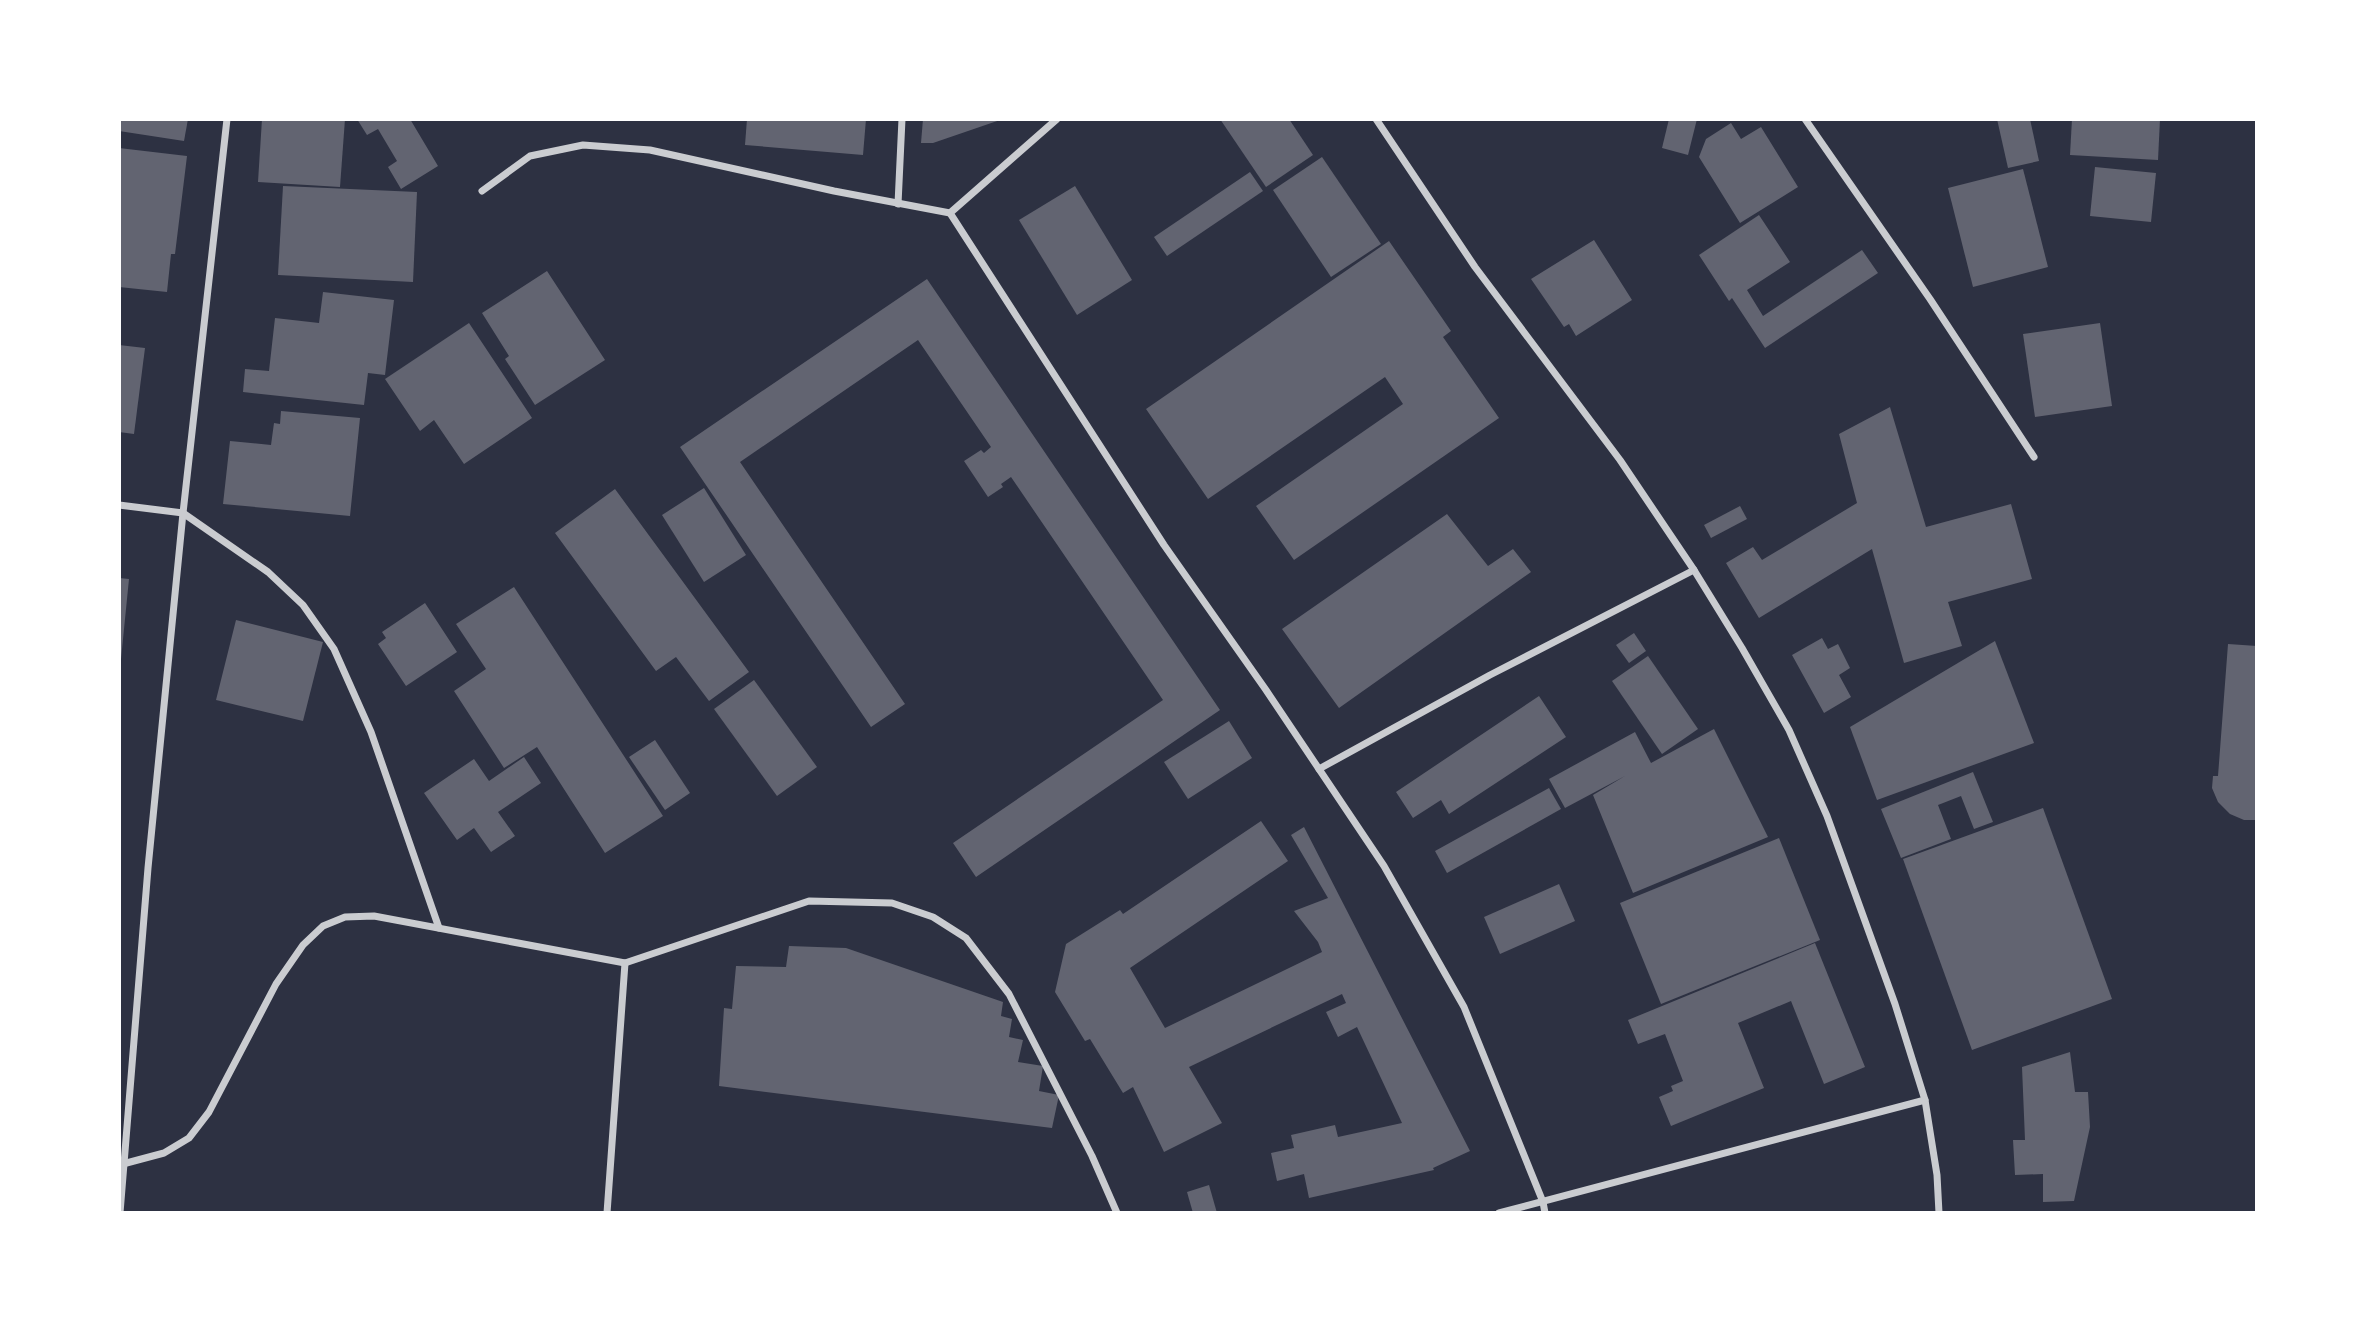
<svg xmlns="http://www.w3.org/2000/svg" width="2376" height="1332" viewBox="0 0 2376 1332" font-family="'Archivo Narrow',sans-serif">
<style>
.building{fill:#626471}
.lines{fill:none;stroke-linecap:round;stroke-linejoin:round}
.minor{stroke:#caccd0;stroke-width:7}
</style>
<rect width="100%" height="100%" fill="#2d3142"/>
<g class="building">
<polygon points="119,119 188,119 184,141 119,131"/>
<polygon points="262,119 345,119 340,187 258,182"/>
<polygon points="357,119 410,119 438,166 401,189 388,167 397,161 378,129 367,135"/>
<polygon points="747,119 866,119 863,155 745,145"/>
<polygon points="923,119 1003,119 933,143 921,143"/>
<polygon points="1220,119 1289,119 1313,155 1266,187"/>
<polygon points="1669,119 1697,119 1688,155 1662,148"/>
<polygon points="1997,119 2030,119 2039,161 2008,168"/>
<polygon points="2072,119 2160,119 2158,160 2070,155"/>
<polygon points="1731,123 1741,139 1761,127 1798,187 1740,223 1699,157 1706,139"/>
<polygon points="119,148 187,156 175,254 171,254 167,292 119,287"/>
<polygon points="1322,157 1381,244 1331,277 1273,190"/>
<polygon points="2095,167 2156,173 2151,222 2090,216"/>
<polygon points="2023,169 2048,267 1973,287 1948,188"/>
<polygon points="1250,172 1263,191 1167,256 1154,237"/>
<polygon points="283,186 417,192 413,282 278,275"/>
<polygon points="1075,186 1132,280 1077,315 1019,220"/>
<polygon points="1759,215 1790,262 1747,290 1763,316 1862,250 1878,273 1765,348 1732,298 1729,301 1699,255"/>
<polygon points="1594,240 1632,300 1576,336 1569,324 1564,327 1531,279"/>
<polygon points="1389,241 1451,331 1443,337 1499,418 1294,560 1256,506 1403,404 1385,377 1208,499 1146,409"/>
<polygon points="547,271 605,360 535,405 505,359 509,356 482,313"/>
<polygon points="927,279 1220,710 976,877 953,843 1163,700 1011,477 1001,484 1003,487 988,497 964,461 981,450 984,453 991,447 918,340 740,462 905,704 871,727 680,447"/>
<polygon points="323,292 394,300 385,375 368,373 364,405 243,392 245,369 269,371 275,318 319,323"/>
<polygon points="469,323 532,418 464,464 434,420 420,431 385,379"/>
<polygon points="2100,323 2112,406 2035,417 2023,334"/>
<polygon points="119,345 145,348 134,434 119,432"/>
<polygon points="1890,407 1926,527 2011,504 2032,579 1948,602 1962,646 1904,663 1872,549 1759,618 1726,563 1753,547 1762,560 1857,503 1839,434"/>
<polygon points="281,411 360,418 350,516 223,504 230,441 271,445 274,423 280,424"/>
<polygon points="704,488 746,555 704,582 662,515"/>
<polygon points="615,489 749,672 709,701 676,657 656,671 555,533"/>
<polygon points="1740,506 1747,519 1711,538 1704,525"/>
<polygon points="1447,514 1488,566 1513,549 1531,572 1339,708 1282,629"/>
<polygon points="119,578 129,579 121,659 119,659"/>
<polygon points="514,587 663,816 605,853 537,747 504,768 454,691 486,669 456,624"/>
<polygon points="425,603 457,652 406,686 378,644 386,638 382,632"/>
<polygon points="236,620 323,642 303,721 216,700"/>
<polygon points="1634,633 1646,651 1629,663 1616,645"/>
<polygon points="1822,638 1828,649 1838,644 1850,668 1839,675 1851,697 1824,713 1792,655"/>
<polygon points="1995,641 2034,743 1877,800 1850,727"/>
<polygon points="2228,644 2257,646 2257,820 2244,820 2230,814 2218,802 2212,788 2213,776 2218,776"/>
<polygon points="1648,656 1698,729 1662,754 1612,681"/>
<polygon points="754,680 817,767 777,796 714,709"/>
<polygon points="1539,696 1566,737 1449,814 1441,800 1413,818 1396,792"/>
<polygon points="1229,721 1252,758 1188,799 1164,762"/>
<polygon points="1714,729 1768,837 1633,893 1593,795 1625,776 1565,808 1549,779 1635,732 1651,763"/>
<polygon points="655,740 690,793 665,810 629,757"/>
<polygon points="524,757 541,783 498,812 515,836 491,852 474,828 457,840 424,793 474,759 489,781"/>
<polygon points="1973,772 1993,822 1974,829 1961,796 1938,805 1951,839 1901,858 1881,809"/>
<polygon points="1549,788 1561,809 1447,873 1435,851"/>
<polygon points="2043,808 2112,999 1972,1050 1903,859"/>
<polygon points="1261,821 1288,861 1130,968 1165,1028 1322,952 1318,942 1294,911 1328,898 1291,835 1304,827 1470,1151 1433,1168 1434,1170 1309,1198 1304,1174 1277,1181 1271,1153 1294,1148 1291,1135 1335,1125 1338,1137 1402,1123 1357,1027 1338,1037 1326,1012 1346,1003 1342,994 1189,1067 1222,1123 1164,1152 1133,1087 1123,1093 1090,1039 1085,1041 1055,992 1066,944 1120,910 1123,914"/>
<polygon points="1779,838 1820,940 1661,1004 1620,903"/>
<polygon points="1559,884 1575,921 1500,954 1484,917"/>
<polygon points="1815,943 1865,1067 1824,1084 1791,1001 1738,1023 1764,1088 1671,1126 1659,1097 1673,1091 1671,1086 1683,1081 1665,1034 1638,1044 1628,1020"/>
<polygon points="789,946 846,948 1003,1002 1001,1016 1012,1019 1009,1037 1023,1040 1018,1062 1043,1066 1039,1091 1059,1095 1052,1128 719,1086 724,1008 732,1009 736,966 786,967"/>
<polygon points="2070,1052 2075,1092 2088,1092 2090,1127 2074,1201 2043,1202 2043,1174 2015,1175 2013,1140 2025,1140 2022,1067"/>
<polygon points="1209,1185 1217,1213 1193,1213 1187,1192"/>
</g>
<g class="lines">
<g class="minor">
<polyline points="1057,119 950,213 1164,545 1266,690 1384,866 1464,1007 1543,1202 1545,1213"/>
<polyline points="1376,119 1475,267 1620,460 1694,570 1742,648 1789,730 1827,816 1895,1004 1925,1100 1937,1175 1939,1213"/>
<polyline points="1805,119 1930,299 2034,457"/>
<polyline points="482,191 530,156 583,145 650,150 834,191 950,213"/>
<polyline points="898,204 902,119"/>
<polyline points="119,505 183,513 268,572 303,605 334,649 371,732 439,928"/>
<polyline points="1319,769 1490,675 1694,570"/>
<polyline points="119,1165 164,1153 189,1138 209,1112 276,984 303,945 323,926 345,917 374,916 625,963 809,901 892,903 933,917 966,938 1009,994 1092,1156 1117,1213"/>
<polyline points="120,1213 148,868 183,513 227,119"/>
<polyline points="607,1213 625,963"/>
<polyline points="1499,1213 1925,1100"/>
</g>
</g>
<rect width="2376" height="1332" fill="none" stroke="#ffffff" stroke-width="242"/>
</svg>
